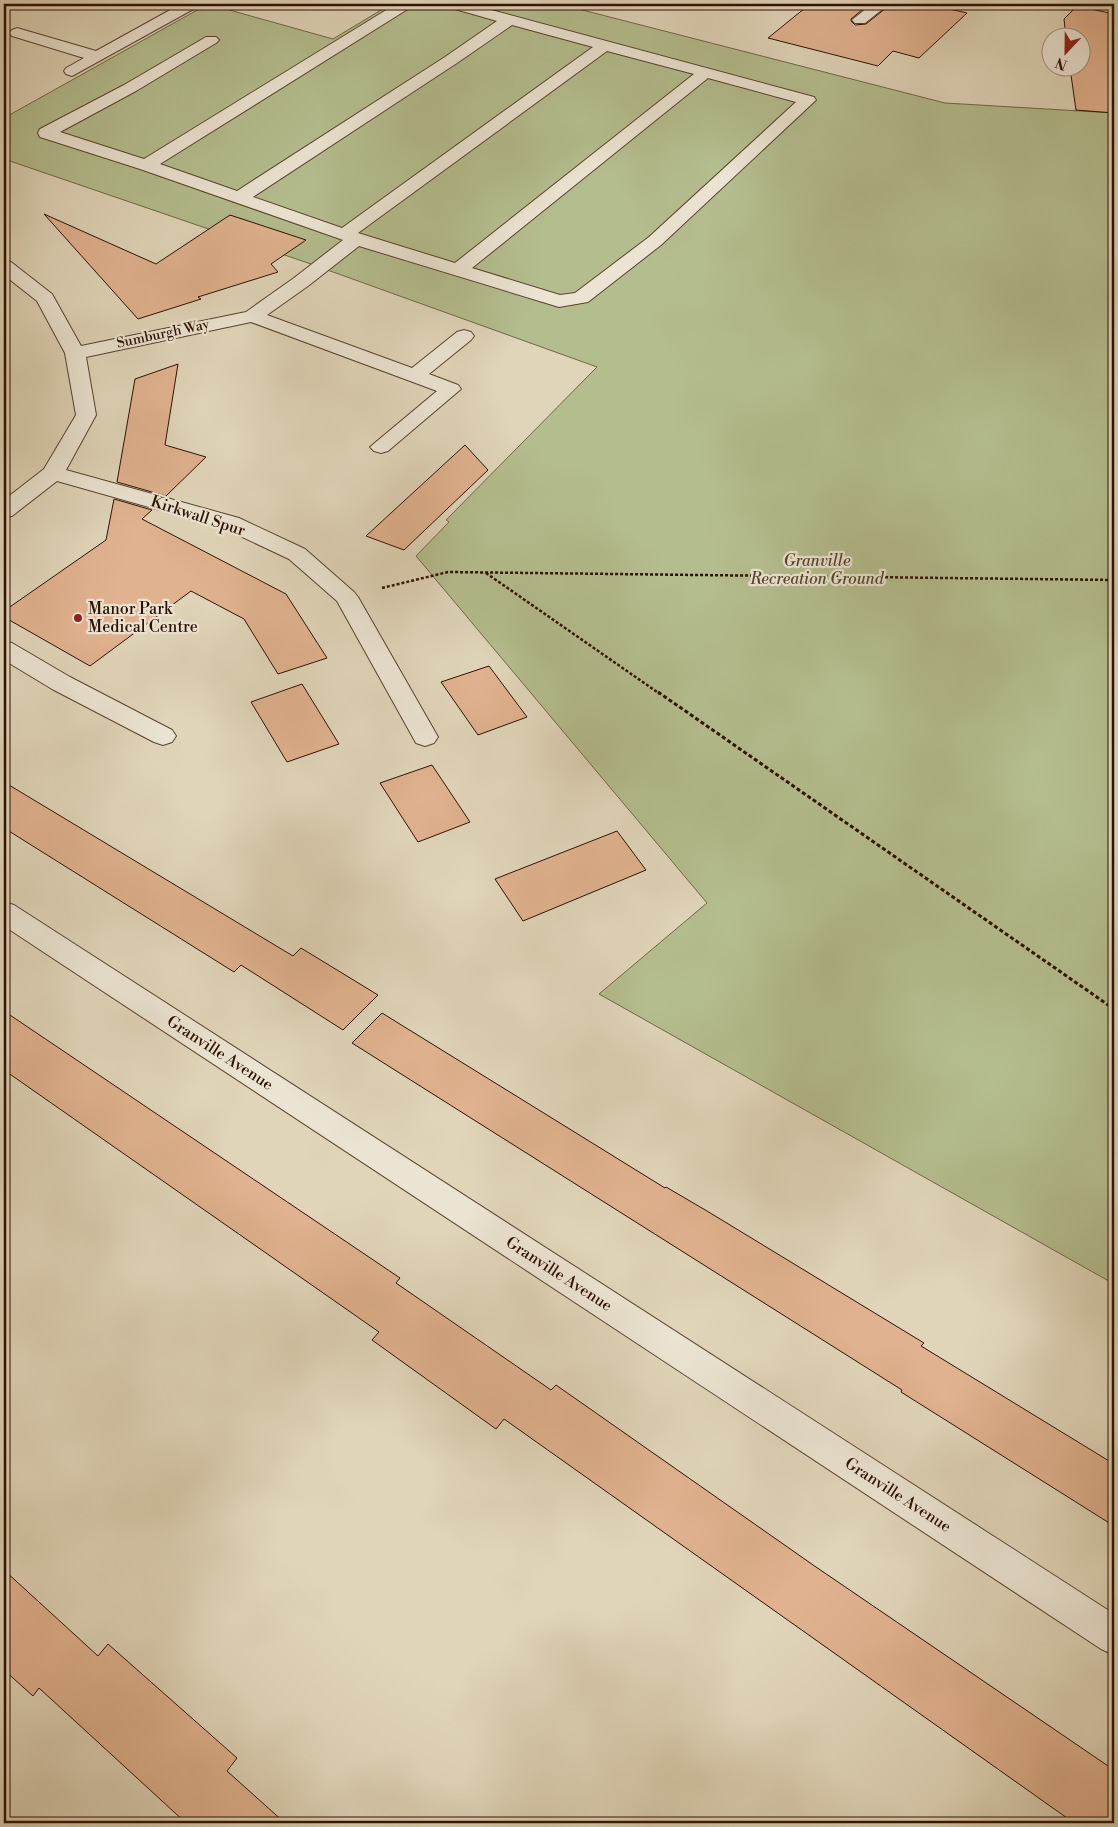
<svg xmlns="http://www.w3.org/2000/svg" width="1118" height="1827" viewBox="0 0 1118 1827" font-family="'Libre Bodoni',serif">
<style>
.green{fill:#b4bd8e;stroke:#706747}
.building{fill:#e0b28f;stroke:#2d1100}
.lines{fill:none;stroke-linecap:round;stroke-linejoin:round}
.minor-casing{stroke:#5a422e;stroke-width:2}
.path-far1{stroke:#2d1100;stroke-width:2.5;stroke-dasharray:3 2;stroke-linecap:butt}
.path{stroke:#2d1100;stroke-width:3;stroke-dasharray:4 2.5;stroke-linecap:butt}
.minor{fill:#ebe4d2;fill-rule:evenodd}
.poi-dot{fill:#8f2418;stroke:#ebe4d2;stroke-width:2}
.labels{text-anchor:middle;dominant-baseline:central;stroke-width:4.5;stroke-linejoin:round;paint-order:stroke}
.far-street-label{font-size:14px;fill:#2d1100;stroke:#ebe4d2}
.street-label{font-size:16px;fill:#2d1100;stroke:#ebe4d2}
.park-label{font-size:16px;font-style:italic;fill:#56452b;stroke:#ebe4d2}
.poi-label{font-size:16px;fill:#2d1100;stroke:#ebe4d2;text-anchor:start}
</style>
<rect width="100%" height="100%" fill="#e0d5b9"/>
<filter id="stains"><feTurbulence type="fractalNoise" baseFrequency=".004" numOctaves="4"/><feColorMatrix values="0 0 0 0 .2 0 0 0 0 .09 0 0 0 0 .02 0 0 0 .5 -.17"/></filter>
<radialGradient id="worn" r=".72"><stop offset=".6" stop-color="#630" stop-opacity="0"/><stop offset="1" stop-color="#630" stop-opacity=".3"/></radialGradient>
<polygon class="green" points="208,4 333,39 391,4 559,4 945,103 1114,113 1114,1284 599,994 707,903 416,556 449,522 446,520 597,367 308,263 4,159 4,118"/>
<g class="building">
<polygon points="810,4 869,4 851,19 851,21 855,25 866,24 891,4 928,4 967,13 919,58 893,51 878,66 768,38"/>
<polygon points="1077,6 1114,14 1114,113 1076,110 1070,68 1080,68 1080,38 1066,38 1064,19"/>
<polygon points="44,214 156,264 230,215 306,240 271,264 278,272 198,297 201,299 138,319"/>
<polygon points="178,364 165,445 206,457 166,496 117,482 135,379"/>
<polygon points="465,445 488,470 404,550 366,536"/>
<polygon points="114,499 152,510 142,519 286,594 327,658 278,674 244,619 191,591 90,666 4,617 4,611 106,540"/>
<polygon points="489,666 527,717 478,735 441,682"/>
<polygon points="302,684 339,744 287,762 251,702"/>
<polygon points="432,765 470,822 418,842 380,783"/>
<polygon points="4,782 293,956 301,948 378,995 343,1030 241,965 234,972 4,828"/>
<polygon points="617,831 646,870 523,921 495,879"/>
<polygon points="4,1011 400,1278 396,1283 551,1390 556,1385 816,1567 1114,1770 1114,1823 1074,1823 504,1419 496,1429 372,1340 379,1332 4,1070"/>
<polygon points="382,1013 665,1188 666,1187 707,1211 924,1343 921,1346 1114,1464 1114,1526 901,1392 902,1390 352,1043"/>
<polygon points="4,1570 98,1656 108,1644 237,1758 227,1771 285,1823 186,1823 39,1688 33,1696 4,1670"/>
</g>
<g class="lines">
<defs>
<g id="minor">
<polygon points="181,4 200,4 197,7 72,76 66,74 64,71 66,68 84,58 12,36 9,33 12,30 17,28 96,51"/>
<path d="M396,4H414L411,7L160,164L237,191L445,57L497,21L448,7L446,4H469L814,97L816,100L661,245L588,302L559,307L359,246L308,286L267,315L412,368L457,332L464,330L471,332L474,336L471,340L429,374L458,385L461,389L388,451L381,453L374,451L370,447L437,391L251,322L86,357L96,415L66,470L239,518L305,549L354,592L358,597L438,737L434,743L425,746L416,743L337,601L289,559L223,528L57,481L12,516L4,518V500L44,469L76,415L65,353L37,301L4,275V260L11,262L52,294L81,346L246,312L294,278L343,240L140,169L40,137L38,133L40,129L124,85L206,37H216L219,40L216,43L136,91L60,132L144,159ZM512,25L593,47L342,228L253,197L457,63ZM607,51L694,74L455,263L358,233ZM708,78L796,102L649,237L575,293L560,295L472,268Z"/>
<polygon points="872,4 889,4 865,23 855,23 852,20"/>
<polygon points="4,641 12,643 70,677 172,730 176,736 172,742 163,745 154,742 52,689 4,660"/>
<polygon points="4,902 14,905 1114,1614 1114,1655 1101,1649 4,926"/>
</g>
</defs>
<use href="#minor" class="minor-casing"/>
<g class="path-far1">
<polyline points="486,573 660,694"/>
<polyline points="382,588 448,572 1114,580"/>
</g>
<polyline class="path" points="658,692 1114,1009"/>
<use href="#minor" class="minor"/>
</g>
<circle class="poi-dot" cx="78" cy="618" r="5"/>
<g class="labels">
<g class="far-street-label">
<text transform="translate(163 334) rotate(-12)">Sumburgh Way</text>
</g>
<g class="street-label">
<text transform="translate(198 516) rotate(18)">Kirkwall Spur</text>
<text transform="translate(220 1053) rotate(33)">Granville Avenue</text>
<text transform="translate(559 1274) rotate(33)">Granville Avenue</text>
<text transform="translate(898 1495) rotate(33)">Granville Avenue</text>
</g>
<g class="park-label">
<text x="817" y="561">Granville<tspan x="817" dy="18">Recreation Ground</tspan></text>
</g>
<g class="poi-label">
<text x="88" y="609">Manor Park<tspan x="88" dy="18">Medical Centre</tspan></text>
</g>
</g>
<rect width="1118" height="1827" fill="none" stroke="#e0d5b9" stroke-width="20"/>
<rect x="5" y="5" width="1108" height="1817" fill="none" stroke="#2d1100" stroke-width="2.5"/>
<rect x="10" y="10" width="1098" height="1807" fill="none" stroke="#2d1100"/>
<g transform="translate(1066 52) rotate(202)"><circle r="24" fill="#ebe4d2" stroke="#9f907e"/>
<path d="M0-4L9 19L0 12L-9 19Z" fill="#8f2418"/>
<text y="-8" font-size="14" font-weight="bold" text-anchor="middle" fill="#2d1100">N</text>
</g>
<rect width="100%" height="100%" filter="url(#stains)"/>
<rect width="100%" height="100%" fill="url(#worn)"/>
</svg>
